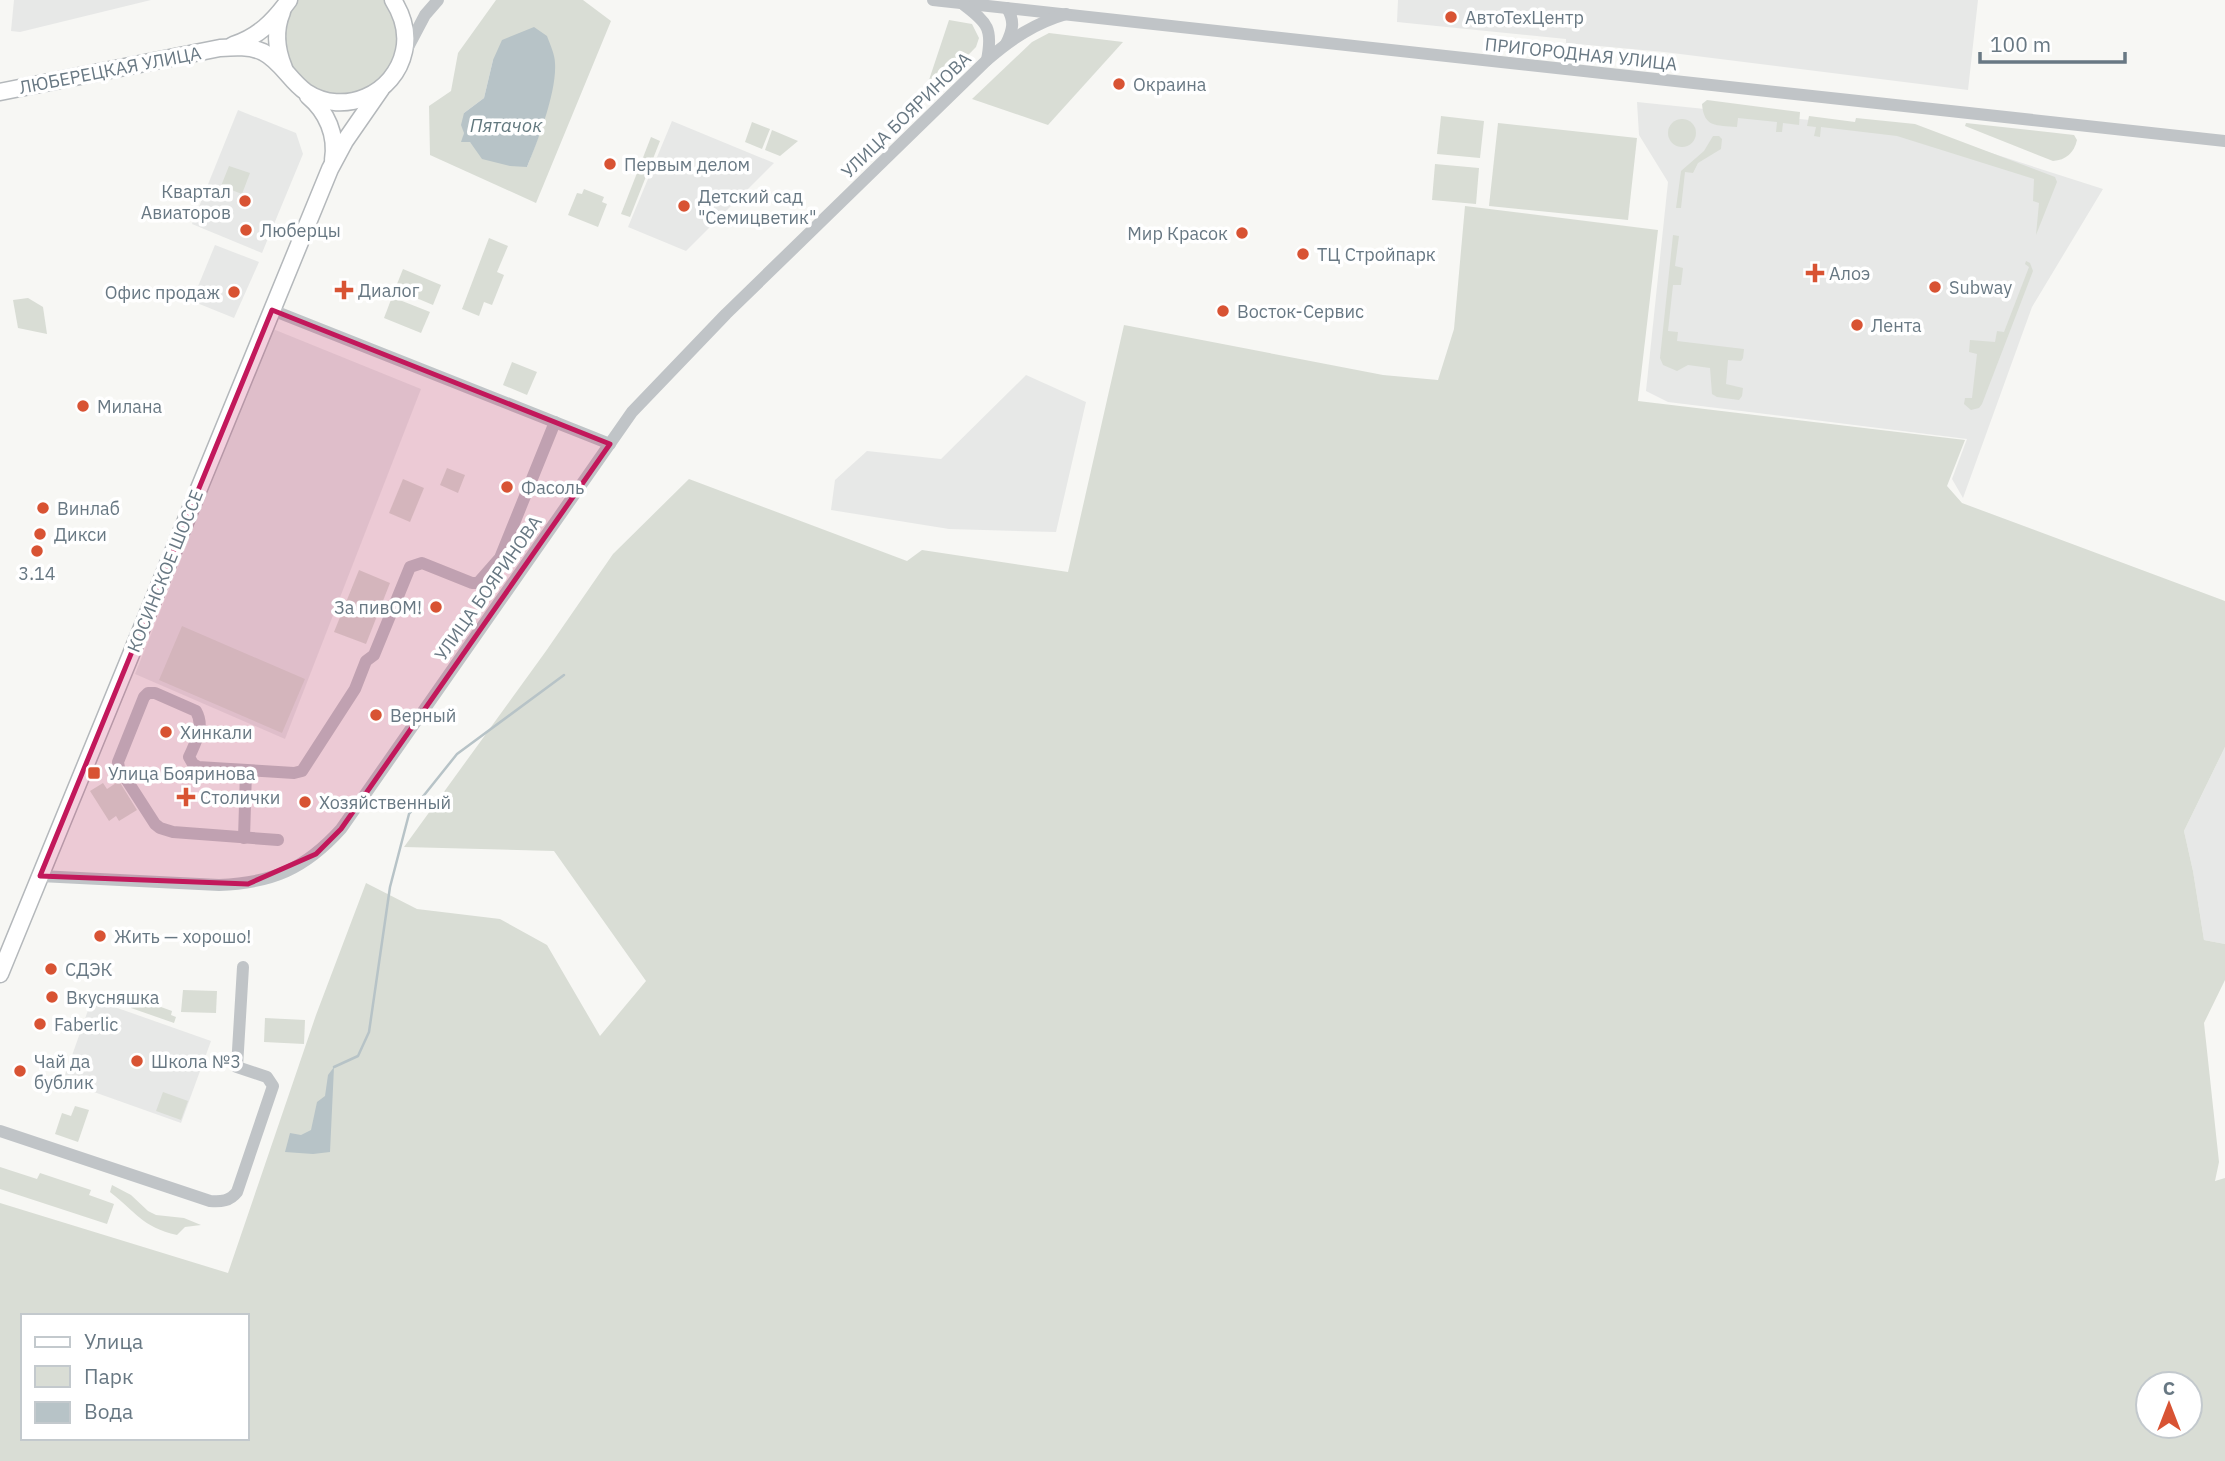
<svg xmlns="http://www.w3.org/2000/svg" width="2225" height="1461" viewBox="0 0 2225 1461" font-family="'IBM Plex Sans',sans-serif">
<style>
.built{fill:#e7e8e7}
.green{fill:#d9ddd5;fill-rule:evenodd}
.water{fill:#b7c3c7}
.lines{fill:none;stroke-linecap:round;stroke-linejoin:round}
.stream{stroke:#b7c3c7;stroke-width:2.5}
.major-casing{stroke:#b4b8bb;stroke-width:19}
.minor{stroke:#c0c4c7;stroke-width:12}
.major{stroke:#fff;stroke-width:16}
.marked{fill:#c2185b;fill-opacity:0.2;stroke:#c2185b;stroke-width:5;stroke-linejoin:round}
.poi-dot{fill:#d85333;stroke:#fff;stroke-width:2.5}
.labels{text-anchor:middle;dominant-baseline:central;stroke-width:7;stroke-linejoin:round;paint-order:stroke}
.poi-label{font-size:18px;fill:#687883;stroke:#fff;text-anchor:start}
.street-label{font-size:18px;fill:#687883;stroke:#fff}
.water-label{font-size:19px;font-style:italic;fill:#63797f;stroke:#fff}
</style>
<rect width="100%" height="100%" fill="#f7f7f4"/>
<g class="built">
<polygon points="14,0 151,0 20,32 11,31"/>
<polygon points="1398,0 1978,0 1968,90 1664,52 1566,43 1566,39 1397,22"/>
<polygon points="1637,102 1926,132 2103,189 2032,307 1963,498 1952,479 1967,439 1668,402 1646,391 1668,182 1639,135"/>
<polygon points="238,110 296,133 303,154 262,253 192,224"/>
<polygon points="672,121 774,163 686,251 628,227"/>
<polygon points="215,245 259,262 234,318 192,301"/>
<polygon points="273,329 421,389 285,739 135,674"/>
<polygon points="1026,375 1086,402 1056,532 949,529 831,510 835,480 867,451 941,459"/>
<polygon points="2225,747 2225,944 2204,940 2193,871 2184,831"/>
<polygon points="92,999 211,1041 181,1123 63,1081"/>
</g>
<g class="green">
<path d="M298,0H384C397,15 399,32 397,50C396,62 387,74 378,82C322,126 256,57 298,0Z"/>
<path d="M496,0H583L611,21L536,203L430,155L429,106L451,91L458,53ZM493,60L544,122L527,167L470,142H462L464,133V113L484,98Z"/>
<polygon points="949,20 972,24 979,38 976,47 928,96 924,95"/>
<polygon points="1049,33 1123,42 1048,125 972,99 1032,42"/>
<path d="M1707,100L1800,112L1799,125L1783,123L1782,132H1776L1777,122L1738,118L1737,127C1716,125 1704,128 1702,104Z"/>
<polygon points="1441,116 1484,121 1480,158 1437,154"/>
<polygon points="1809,116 1855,122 1856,118 1915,124 2055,177 2057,182 2036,235 2039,203 2033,201 2034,179 1897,136 1821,127 1820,137 1814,136 1816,127 1807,126"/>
<circle cx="1682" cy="133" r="14"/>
<polygon points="752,122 770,129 762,149 745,142"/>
<polygon points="1498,123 1637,138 1628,220 1489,206"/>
<path d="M1966,123L2074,135L2077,140C2074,153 2066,160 2053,161L1965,126Z"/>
<polygon points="772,130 798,141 780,156 765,150"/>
<polygon points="1713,136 1719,136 1722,139 1721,149 1698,163 1693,173 1685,172 1681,208 1676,208 1681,171 1704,151"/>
<polygon points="651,137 660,141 630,217 621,214"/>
<polygon points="1435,164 1479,168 1476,204 1432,200"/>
<polygon points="229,166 250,173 242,194 221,186"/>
<polygon points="584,189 604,197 602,202 607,204 598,227 568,215 577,193 582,194"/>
<path d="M1465,206L1658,230L1638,401L1965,440L1947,486L1962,503L2225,601V747L2184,831L2193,871L2204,940L2225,944V980L2204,1023L2219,1162L2215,1181L2225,1178V1461H0V1203L228,1273L316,1015L366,883L417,909L500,919L547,945L600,1036L646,981L554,851L404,847L546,651L613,554L689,479L907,561L922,550L1068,572L1124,325L1383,375L1438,380L1454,329ZM23,1316H247V1438H23ZM2148,1384H2190V1426H2148Z"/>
<polygon points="1673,235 1679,236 1675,266 1683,268 1681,285 1673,285 1668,331 1678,332 1677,341 1744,349 1743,358 1741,361 1728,360 1726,384 1743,388 1742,396 1739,400 1717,397 1712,394 1710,368 1688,365 1677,371 1663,365 1660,358"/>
<polygon points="489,238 508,246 497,272 504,275 492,305 484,302 479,316 462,309"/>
<polygon points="2026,261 2030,263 2033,271 1982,404 1979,408 1971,410 1964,404 1965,398 1972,398 1977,354 1969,352 1970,340 1995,342 1997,331 2004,332 2029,267 2025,264"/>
<polygon points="403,269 441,285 433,305 395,289"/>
<polygon points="392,297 430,312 421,333 384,318"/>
<polygon points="28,298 43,307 47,334 18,328 13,300"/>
<polygon points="512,362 537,372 527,395 503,385"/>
<polygon points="447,468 465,475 458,493 440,485"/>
<polygon points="403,479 424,488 410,522 389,513"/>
<polygon points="359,570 390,583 366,644 334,632"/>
<polygon points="182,626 305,679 282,733 159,680"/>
<polygon points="119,781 137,810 119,821 116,816 109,821 90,791 103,783 107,789"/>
<polygon points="183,990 217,991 216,1013 181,1012"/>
<polygon points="135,996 162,1002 161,1007 172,1011 171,1015 176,1017 174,1023 131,1008"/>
<polygon points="265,1018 305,1020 304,1044 264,1042"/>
<polygon points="163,1092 188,1101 181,1120 156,1111"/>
<polygon points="75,1106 89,1110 78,1142 55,1134 62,1113 71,1116"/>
<polygon points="0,1167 37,1179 40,1173 91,1190 89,1195 114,1204 107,1224 0,1189"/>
<path d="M112,1185L131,1195L148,1211L156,1215L184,1218L201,1225L185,1227L177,1235C142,1227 136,1212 110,1192Z"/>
</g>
<g class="water">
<path d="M534,27L547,36C550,44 555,55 555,63C557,91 538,141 527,167L510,166L482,159L470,142H461L464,133L461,125L464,113L484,98L493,60L502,40Z"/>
<polygon points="334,1067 330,1152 313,1154 285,1152 290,1133 301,1135 311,1130 317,1102 325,1096 328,1075"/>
</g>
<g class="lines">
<polyline class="stream" points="334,1067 358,1056 369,1032 390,887 409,814 457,754 564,675"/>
<defs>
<g id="major">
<path d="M282,12C274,31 276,49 284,68"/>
<path d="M233,45C258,37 274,21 289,0"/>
<path d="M0,92L220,48C235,47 250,46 263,52C281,61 290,81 306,92C344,117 395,94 404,51C408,33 403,16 393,0"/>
<path d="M308,96C327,112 337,135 333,160"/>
<polyline points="0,974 330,169 345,141 381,89"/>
</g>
</defs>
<use href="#major" class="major-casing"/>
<g class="minor">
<polyline points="933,0 2225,141"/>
<path d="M964,5C988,23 993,29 987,60"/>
<path d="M1006,44C1013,30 1015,21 1007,8"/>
<polyline points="406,51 425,15 438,0"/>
<polyline points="272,310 610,444"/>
<polyline points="244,838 246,771"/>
<path d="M278,840L173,832L160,828L155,824L119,768L118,762L144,697L148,693H155L196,711C205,727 196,741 189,757L193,764L198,767L294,773L302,771L355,689L366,661L374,655L410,567L422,563L472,583H478L500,558L555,422"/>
<path d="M40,876L219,885C272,883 305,869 341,829L632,412L726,314L987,60C1011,39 1035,23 1066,14"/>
<path d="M0,1131L210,1201C221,1202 230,1201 237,1192L273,1086L267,1077L237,1067L243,967"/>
</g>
<use href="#major" class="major"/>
</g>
<path class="marked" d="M272,310L610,444L341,829L316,854L248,884L40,876Z"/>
<g class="poi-dot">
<circle cx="1451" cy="17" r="7"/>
<circle cx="1119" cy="84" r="7"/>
<circle cx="610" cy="164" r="7"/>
<circle cx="245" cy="201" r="7"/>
<circle cx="684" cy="206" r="7"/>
<circle cx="246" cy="230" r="7"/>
<circle cx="1242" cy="233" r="7"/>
<circle cx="1303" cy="254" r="7"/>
<path d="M1811.5 262.5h7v7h7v7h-7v7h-7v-7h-7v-7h7z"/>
<circle cx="1935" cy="287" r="7"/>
<path d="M340.5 279.5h7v7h7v7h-7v7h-7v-7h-7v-7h7z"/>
<circle cx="234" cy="292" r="7"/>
<circle cx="1223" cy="311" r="7"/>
<circle cx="1857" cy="325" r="7"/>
<circle cx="83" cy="406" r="7"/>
<circle cx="507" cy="487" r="7"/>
<circle cx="43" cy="508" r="7"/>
<circle cx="40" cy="534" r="7"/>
<circle cx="37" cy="551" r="7"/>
<circle cx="436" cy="607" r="7"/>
<circle cx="376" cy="715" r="7"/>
<circle cx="166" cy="732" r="7"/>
<rect x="87" y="766" width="14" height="14" rx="3.5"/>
<path d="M182.5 786.5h7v7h7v7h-7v7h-7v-7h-7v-7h7z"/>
<circle cx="305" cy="802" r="7"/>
<circle cx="100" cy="936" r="7"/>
<circle cx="51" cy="969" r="7"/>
<circle cx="52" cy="997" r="7"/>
<circle cx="40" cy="1024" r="7"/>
<circle cx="137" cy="1061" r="7"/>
<circle cx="20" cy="1071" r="7"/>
</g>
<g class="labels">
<g class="poi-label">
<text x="1465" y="17">АвтоТехЦентр</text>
<text x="1133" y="84">Окраина</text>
<text x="624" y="164">Первым делом</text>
<text x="231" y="191" text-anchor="end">Квартал<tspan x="231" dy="21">Авиаторов</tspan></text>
<text x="698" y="196">Детский сад<tspan x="698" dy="21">"Семицветик"</tspan></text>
<text x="260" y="230">Люберцы</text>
<text x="1228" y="233" text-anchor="end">Мир Красок</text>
<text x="1317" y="254">ТЦ Стройпарк</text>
<text x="1829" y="273">Алоэ</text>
<text x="1949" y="287">Subway</text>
<text x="358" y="290">Диалог</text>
<text x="220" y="292" text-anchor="end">Офис продаж</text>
<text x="1237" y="311">Восток-Сервис</text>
<text x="1871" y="325">Лента</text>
<text x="97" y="406">Милана</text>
<text x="521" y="487">Фасоль</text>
<text x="57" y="508">Винлаб</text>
<text x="54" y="534">Дикси</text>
<text x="37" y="573" text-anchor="middle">3.14</text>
<text x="422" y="607" text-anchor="end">За пивОМ!</text>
<text x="390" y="715">Верный</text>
<text x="180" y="732">Хинкали</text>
<text x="108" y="773">Улица Бояринова</text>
<text x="200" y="797">Столички</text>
<text x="319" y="802">Хозяйственный</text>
<text x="114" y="936">Жить — хорошо!</text>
<text x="65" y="969">СДЭК</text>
<text x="66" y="997">Вкусняшка</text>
<text x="54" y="1024">Faberlic</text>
<text x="34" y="1061">Чай да<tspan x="34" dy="21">бублик</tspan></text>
<text x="151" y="1061">Школа №3</text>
</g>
<g class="street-label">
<text transform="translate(1581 54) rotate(6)">ПРИГОРОДНАЯ УЛИЦА</text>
<text transform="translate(110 70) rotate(-11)">ЛЮБЕРЕЦКАЯ УЛИЦА</text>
<text transform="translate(906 115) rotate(-44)">УЛИЦА БОЯРИНОВА</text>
<text transform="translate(165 571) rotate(-68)">КОСИНСКОЕ ШОССЕ</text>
<text transform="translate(488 588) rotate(-55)">УЛИЦА БОЯРИНОВА</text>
</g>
<g class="water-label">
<text x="506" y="125">Пятачок</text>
</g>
</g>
<rect x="21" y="1314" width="228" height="126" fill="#ffffff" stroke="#c3c9cd" stroke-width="2"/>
<rect x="35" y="1337" width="35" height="10" fill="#ffffff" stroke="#c3c9cd" stroke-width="2"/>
<text x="84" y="1349" font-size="21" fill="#687883">Улица</text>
<rect x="35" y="1366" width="35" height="21" fill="#d9ddd5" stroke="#c3c9cd" stroke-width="2"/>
<text x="84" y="1384" font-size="21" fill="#687883">Парк</text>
<rect x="35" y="1402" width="35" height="21" fill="#b7c3c7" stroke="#c3c9cd" stroke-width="2"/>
<text x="84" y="1419" font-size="21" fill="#687883">Вода</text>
<g transform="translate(2169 1405)"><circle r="33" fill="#ffffff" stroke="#c3c9cd" stroke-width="2"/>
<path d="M0-5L12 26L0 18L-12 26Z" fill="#d85333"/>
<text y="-10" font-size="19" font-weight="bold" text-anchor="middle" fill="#687883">С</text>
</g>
<path d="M1980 52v10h145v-10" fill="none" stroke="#687883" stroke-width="3.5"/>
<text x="1990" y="52" font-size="21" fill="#687883" stroke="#ffffff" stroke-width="5" paint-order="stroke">100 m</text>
</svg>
